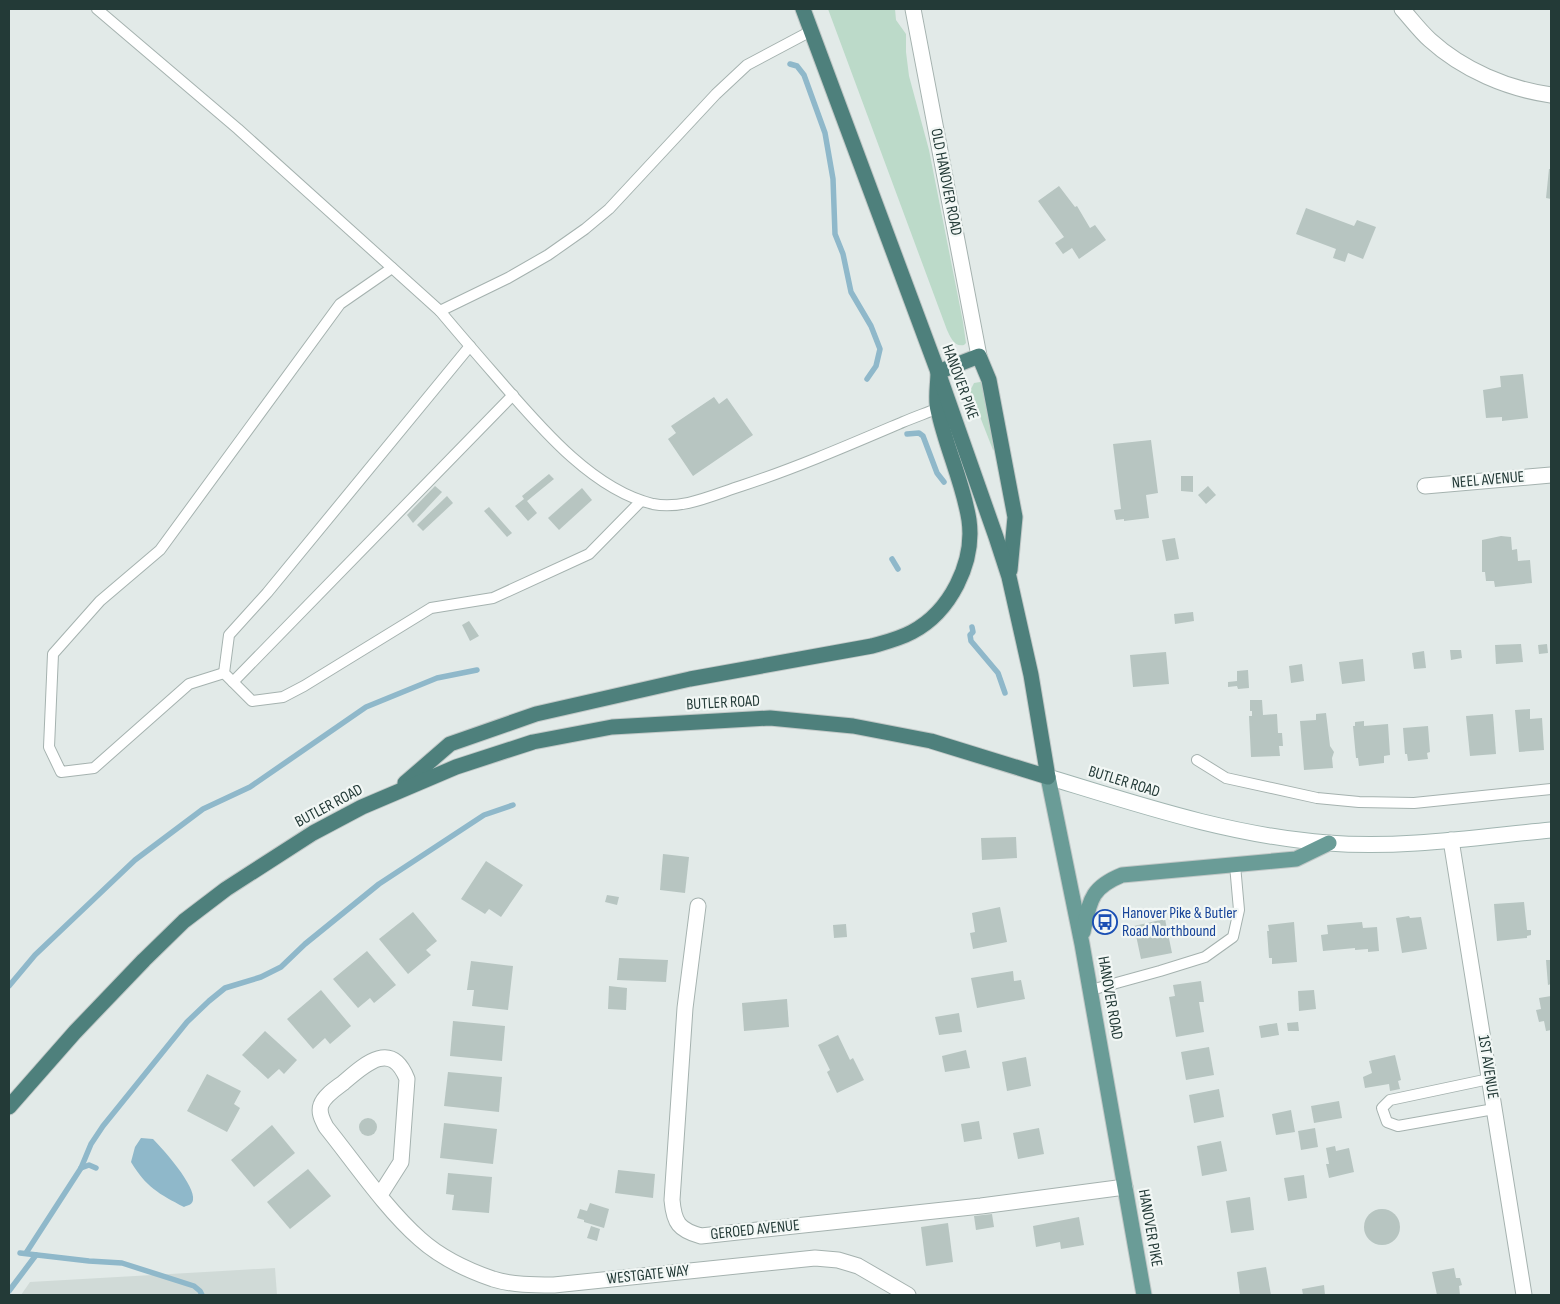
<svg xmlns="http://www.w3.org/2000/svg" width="1560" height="1304" viewBox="0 0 1560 1304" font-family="'Sofia Sans Condensed',sans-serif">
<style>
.built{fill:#d0dad7}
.green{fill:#bcdac9}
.water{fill:#8fb8ca}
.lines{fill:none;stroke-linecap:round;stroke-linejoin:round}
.stream{stroke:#8fb8ca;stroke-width:5.5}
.building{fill:#b7c5c1}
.service-casing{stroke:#a5b2af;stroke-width:12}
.minor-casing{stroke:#a5b2af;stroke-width:17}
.secondary-casing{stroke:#a1b5b1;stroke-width:17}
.primary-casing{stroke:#c1c8c7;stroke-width:17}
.trunk-casing{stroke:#c1c8c7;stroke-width:17}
.service{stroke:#fff;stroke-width:10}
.minor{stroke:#fff;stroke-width:15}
.secondary{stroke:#fff;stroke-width:15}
.primary{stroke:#6a9c97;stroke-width:15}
.trunk{stroke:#4e807c;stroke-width:15}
.labels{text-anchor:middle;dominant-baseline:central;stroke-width:4.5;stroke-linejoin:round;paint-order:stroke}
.street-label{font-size:16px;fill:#233a37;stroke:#f2f7f5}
.transit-label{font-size:16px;fill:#164399;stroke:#f2f7f5;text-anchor:start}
</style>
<rect width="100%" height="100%" fill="#e2eae8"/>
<polygon class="built" points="275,1268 277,1295 21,1295 30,1282"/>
<g class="green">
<path d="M828,9H895L896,20L906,34V52L909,76L929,150L963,322L966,343L964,345C954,347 951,338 947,330Z"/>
<polygon points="980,382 982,382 994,449 993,450 970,391 974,383"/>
</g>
<path class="water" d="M141,1138L153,1139C163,1149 196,1186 193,1200C192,1205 188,1205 184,1207C159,1194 146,1187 131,1162L135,1147Z"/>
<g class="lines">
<g class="stream">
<polyline points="790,64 797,66 804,75 825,133 833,179 835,234 843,254 851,292 871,326 880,349 876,366 867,379"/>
<polyline points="907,434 919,433 923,436 937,473 944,482"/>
<polyline points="892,559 898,569"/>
<polyline points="972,627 973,632 970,635 971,641 998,673 1005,693"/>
<polyline points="9,986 35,955 135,860 203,809 250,787 366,707 437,678 477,670"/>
<polyline points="81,1168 89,1165 96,1168"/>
<polyline points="20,1253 89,1261 122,1263 194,1286 200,1291 202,1295"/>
<polyline points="26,1253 81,1168 91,1144 103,1126 187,1022 209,1001 225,988 261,977 281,967 305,944 379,884 484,815 513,805"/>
<polyline points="9,1291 36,1255"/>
</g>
</g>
<g class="building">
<polygon points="1549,169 1551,169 1551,199 1546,198"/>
<polygon points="1059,186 1075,207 1077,206 1090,228 1095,225 1106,240 1079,259 1072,248 1063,254 1055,243 1064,237 1038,201"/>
<polygon points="1306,208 1354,226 1357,220 1376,227 1363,259 1348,253 1345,262 1333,258 1336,249 1296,234"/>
<polygon points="1523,374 1528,418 1502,421 1502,417 1486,418 1483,390 1501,387 1500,376"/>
<polygon points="714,397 719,404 727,398 753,435 693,476 668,439 676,433 671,426"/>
<polygon points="1151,440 1158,493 1146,495 1149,518 1124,521 1124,519 1116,520 1114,510 1121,509 1113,444"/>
<polygon points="549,474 554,479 527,501 537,513 528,521 515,506 524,499 522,496"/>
<polygon points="1181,476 1193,476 1193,492 1181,491"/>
<polygon points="435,486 442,492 413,523 407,515"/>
<polygon points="1208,486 1216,495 1206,504 1198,495"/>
<polygon points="582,488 592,500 559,530 548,518"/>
<polygon points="447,496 453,503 423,531 417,525"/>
<polygon points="489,507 512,533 507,537 484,511"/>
<polygon points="1501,536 1511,537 1512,550 1517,549 1518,561 1530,560 1532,583 1495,587 1494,581 1486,581 1485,572 1482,572 1482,540"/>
<polygon points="1175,538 1179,559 1166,561 1162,540"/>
<polygon points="1193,612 1194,621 1175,624 1174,614"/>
<polygon points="469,621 479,636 470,641 462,625"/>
<polygon points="1521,644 1523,662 1496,664 1495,645"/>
<polygon points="1547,644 1548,653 1539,654 1538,645"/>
<polygon points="1450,650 1461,650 1462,658 1451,660"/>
<polygon points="1424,651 1426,668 1414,669 1412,653"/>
<polygon points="1166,652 1169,684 1133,687 1130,655"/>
<polygon points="1363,659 1365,681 1342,684 1339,662"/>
<polygon points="1302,664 1304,681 1291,683 1289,666"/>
<polygon points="1248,670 1249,688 1238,689 1237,686 1228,687 1228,682 1237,681 1237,671"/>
<polygon points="1250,700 1262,700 1263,715 1277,714 1278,733 1282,733 1283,746 1279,746 1280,756 1251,757 1249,716 1252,716 1252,711 1250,711"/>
<polygon points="1530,709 1530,719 1542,718 1544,750 1519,752 1515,710"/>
<polygon points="1326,713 1330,746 1334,752 1332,758 1333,768 1304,770 1300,721 1316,720 1316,714"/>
<polygon points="1493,714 1496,754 1470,756 1466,716"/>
<polygon points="1364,721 1364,726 1388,724 1390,755 1384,756 1384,763 1359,766 1358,758 1356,758 1353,726 1355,726 1355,722"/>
<polygon points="1428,726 1430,752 1427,753 1428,759 1408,761 1407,754 1405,754 1403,728"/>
<polygon points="1016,837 1017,858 982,860 981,838"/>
<polygon points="663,854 689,857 685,893 660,890"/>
<polygon points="486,861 523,885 501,917 489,909 485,914 461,899"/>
<polygon points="607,895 619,897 617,905 605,902"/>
<polygon points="1524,902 1527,930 1531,930 1531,935 1527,936 1527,938 1497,941 1494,904"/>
<polygon points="1000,907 1007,942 973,949 970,933 975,932 972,913"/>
<polygon points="413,912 437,941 426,950 431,955 408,974 379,939"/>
<polygon points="1409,916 1410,918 1421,917 1427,949 1402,953 1396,918"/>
<polygon points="1165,919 1172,953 1141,959 1134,926"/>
<polygon points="1294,922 1297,962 1272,964 1272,958 1269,958 1267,931 1269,931 1268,925"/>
<polygon points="1362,922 1363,928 1377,927 1379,951 1368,952 1368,949 1355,950 1355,948 1323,951 1321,935 1328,934 1327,925"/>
<polygon points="846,924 847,937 834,938 833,925"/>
<polygon points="367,951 396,985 374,1003 370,998 358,1008 333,979"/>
<polygon points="619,958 668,960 666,982 617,980"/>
<polygon points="1546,960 1551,960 1551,984 1548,985"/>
<polygon points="471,961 513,966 508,1010 472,1006 474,990 467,990"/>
<polygon points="1013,971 1014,981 1021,980 1025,999 977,1008 971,978"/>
<polygon points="1201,981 1204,1002 1199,1002 1204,1032 1176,1037 1169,997 1175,996 1173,985"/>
<polygon points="609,986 627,988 626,1010 608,1009"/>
<polygon points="321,990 351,1026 330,1044 325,1038 313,1049 287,1019"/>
<polygon points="1314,990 1316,1009 1299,1011 1298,991"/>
<polygon points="1551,996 1551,1030 1546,1031 1544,1021 1539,1022 1536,1010 1541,1009 1539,998"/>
<polygon points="787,999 789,1027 744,1031 742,1003"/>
<polygon points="959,1013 962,1032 939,1035 935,1017"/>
<polygon points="453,1021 505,1026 502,1061 450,1056"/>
<polygon points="1298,1022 1299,1031 1288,1031 1287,1023"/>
<polygon points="1277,1023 1279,1035 1261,1038 1259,1026"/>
<polygon points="265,1031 297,1060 284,1074 279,1069 268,1079 242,1055"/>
<polygon points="838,1035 850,1060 853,1058 864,1080 837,1093 827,1072 830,1070 818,1045"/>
<polygon points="1209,1047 1214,1075 1186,1080 1181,1052"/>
<polygon points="966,1050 970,1068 945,1072 942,1056"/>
<polygon points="1395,1055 1401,1080 1398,1081 1400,1089 1390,1091 1389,1084 1365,1088 1363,1077 1372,1073 1369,1061"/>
<polygon points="1026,1057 1031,1086 1007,1091 1002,1062"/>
<polygon points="448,1072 502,1077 499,1112 444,1106"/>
<polygon points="207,1074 241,1091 234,1104 240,1108 227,1132 187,1111"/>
<polygon points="1219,1089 1224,1117 1194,1123 1189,1095"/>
<polygon points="1339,1101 1342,1118 1314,1123 1311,1106"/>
<polygon points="1291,1110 1295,1132 1276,1135 1272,1114"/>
<circle cx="368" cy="1127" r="9"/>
<polygon points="979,1121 982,1139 964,1142 961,1124"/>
<polygon points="444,1123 497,1129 493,1164 440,1158"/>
<polygon points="272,1125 295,1153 254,1187 231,1160"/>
<polygon points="1039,1128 1044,1154 1018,1159 1013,1133"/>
<polygon points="1315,1128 1318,1147 1301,1150 1298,1131"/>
<polygon points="1221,1141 1227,1171 1202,1176 1197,1146"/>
<polygon points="1335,1146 1336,1151 1349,1148 1354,1172 1329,1178 1326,1164 1329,1164 1326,1148"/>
<polygon points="308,1169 331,1196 290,1229 267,1202"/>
<polygon points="618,1170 655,1174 653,1198 615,1193"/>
<polygon points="448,1173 492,1177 489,1213 452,1210 454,1195 446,1194"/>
<polygon points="1304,1175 1307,1198 1288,1201 1284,1178"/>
<polygon points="1250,1197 1254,1230 1231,1233 1226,1201"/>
<polygon points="590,1203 609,1209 604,1228 584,1222 584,1220 577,1218 580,1209 587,1211"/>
<circle cx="1382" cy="1227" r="18"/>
<polygon points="992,1214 994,1227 976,1230 974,1216"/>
<polygon points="1079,1217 1084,1245 1061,1249 1060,1242 1036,1247 1033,1226"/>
<polygon points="948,1223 953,1262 926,1266 921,1227"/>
<polygon points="591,1226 600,1229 597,1241 587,1238"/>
<polygon points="1266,1267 1271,1295 1240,1295 1237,1272"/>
<polygon points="1454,1268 1456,1278 1460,1278 1462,1285 1459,1286 1460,1295 1437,1295 1432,1272"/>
<polygon points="1324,1285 1325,1295 1303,1295 1302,1289"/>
</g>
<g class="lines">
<defs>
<g id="service">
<polyline points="97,9 238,129 440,311 508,278 548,255 585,229 609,209 716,94 747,65 811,31"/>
<path d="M440,311C460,335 481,359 501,382C540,427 593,490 653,504C682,510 713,495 741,486C796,468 849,445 903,422C915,417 929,412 941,407"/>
<polyline points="470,346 267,593 229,635 224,673 252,701 283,697 304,686 431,608 493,598 589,554 641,501"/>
<polyline points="224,673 189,684 94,768 61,772 49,747 53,654 100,601 160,550 340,304 392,268"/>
<polyline points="233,682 513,395"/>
<polyline points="1197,760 1226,778 1317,798 1359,802 1414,803 1551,789"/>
<polyline points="1091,990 1160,971 1205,957 1233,937 1239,910 1235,865"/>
<polyline points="1489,1079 1390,1100 1382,1108 1387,1122 1398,1126 1494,1109"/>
</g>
<g id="minor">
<polyline points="913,9 979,356"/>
<path d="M1402,9C1411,19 1420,31 1430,40C1463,70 1508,89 1551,95"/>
<polyline points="1425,486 1551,475"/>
<polyline points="1451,840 1524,1295"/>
<path d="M698,906L685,1008L672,1200C674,1223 679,1230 701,1236L981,1206L1125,1187"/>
<path d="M380,1195L401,1162L407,1079C391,1039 364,1065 343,1083C335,1089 324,1096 321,1105C318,1113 323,1121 326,1127C355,1163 385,1208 420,1239C440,1257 467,1270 493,1279C512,1285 534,1285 554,1285L815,1258L838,1260L858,1266L908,1295"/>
</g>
<path id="secondary" d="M1048,777C1140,805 1232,836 1328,843C1402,849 1478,837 1551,830"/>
<g id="primary">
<polyline points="1048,777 1082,944 1144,1295"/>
<path d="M1083,932C1090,901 1090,888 1122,875L1296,859L1329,843"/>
</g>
<g id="trunk">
<path d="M405,783L450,744L536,714L690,679L872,646C886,642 899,639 912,632C950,612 975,563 969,520C963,482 946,448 938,410C935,399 938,384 938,372L979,356L989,380L1015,517L1010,570"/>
<polyline points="9,1107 75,1032 144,960 184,921 226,889 313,833 362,807 456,767 533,742 612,727 770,718 853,726 931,741 1048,777 1031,675 1009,577 996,537 938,372 803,9"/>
</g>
</defs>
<use href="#service" class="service-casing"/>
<use href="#minor" class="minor-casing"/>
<use href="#secondary" class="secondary-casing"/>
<use href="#primary" class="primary-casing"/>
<use href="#trunk" class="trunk-casing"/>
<use href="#service" class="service"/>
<use href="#minor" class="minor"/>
<use href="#secondary" class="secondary"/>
<use href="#primary" class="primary"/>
<use href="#trunk" class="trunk"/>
</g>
<defs>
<symbol id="bus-ring" viewBox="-11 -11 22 22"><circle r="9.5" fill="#f2f7f5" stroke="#1a4fb4" stroke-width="1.5"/><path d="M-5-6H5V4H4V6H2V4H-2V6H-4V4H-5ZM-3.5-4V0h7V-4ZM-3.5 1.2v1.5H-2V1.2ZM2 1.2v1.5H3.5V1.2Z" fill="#1a4fb4"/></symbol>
</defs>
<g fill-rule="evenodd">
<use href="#bus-ring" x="1091" y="908" width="28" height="28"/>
</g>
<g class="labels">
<g class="street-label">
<text transform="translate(946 182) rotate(79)">OLD HANOVER ROAD</text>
<text transform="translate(960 382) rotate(70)">HANOVER PIKE</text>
<text transform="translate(1488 480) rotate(-5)">NEEL AVENUE</text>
<text transform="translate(723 703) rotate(-3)">BUTLER ROAD</text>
<text transform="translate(1124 782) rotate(17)">BUTLER ROAD</text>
<text transform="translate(329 806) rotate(-28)">BUTLER ROAD</text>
<text transform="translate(1110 998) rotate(80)">HANOVER ROAD</text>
<text transform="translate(1488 1067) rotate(81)">1ST AVENUE</text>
<text transform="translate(1150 1228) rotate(80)">HANOVER PIKE</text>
<text transform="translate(755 1230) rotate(-6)">GEROED AVENUE</text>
<text transform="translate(648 1275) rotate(-6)">WESTGATE WAY</text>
</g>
<g class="transit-label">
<text x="1122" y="913">Hanover Pike &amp; Butler<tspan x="1122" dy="18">Road Northbound</tspan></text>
</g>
</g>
<rect width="1560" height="1304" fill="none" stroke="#233a37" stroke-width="20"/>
</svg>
